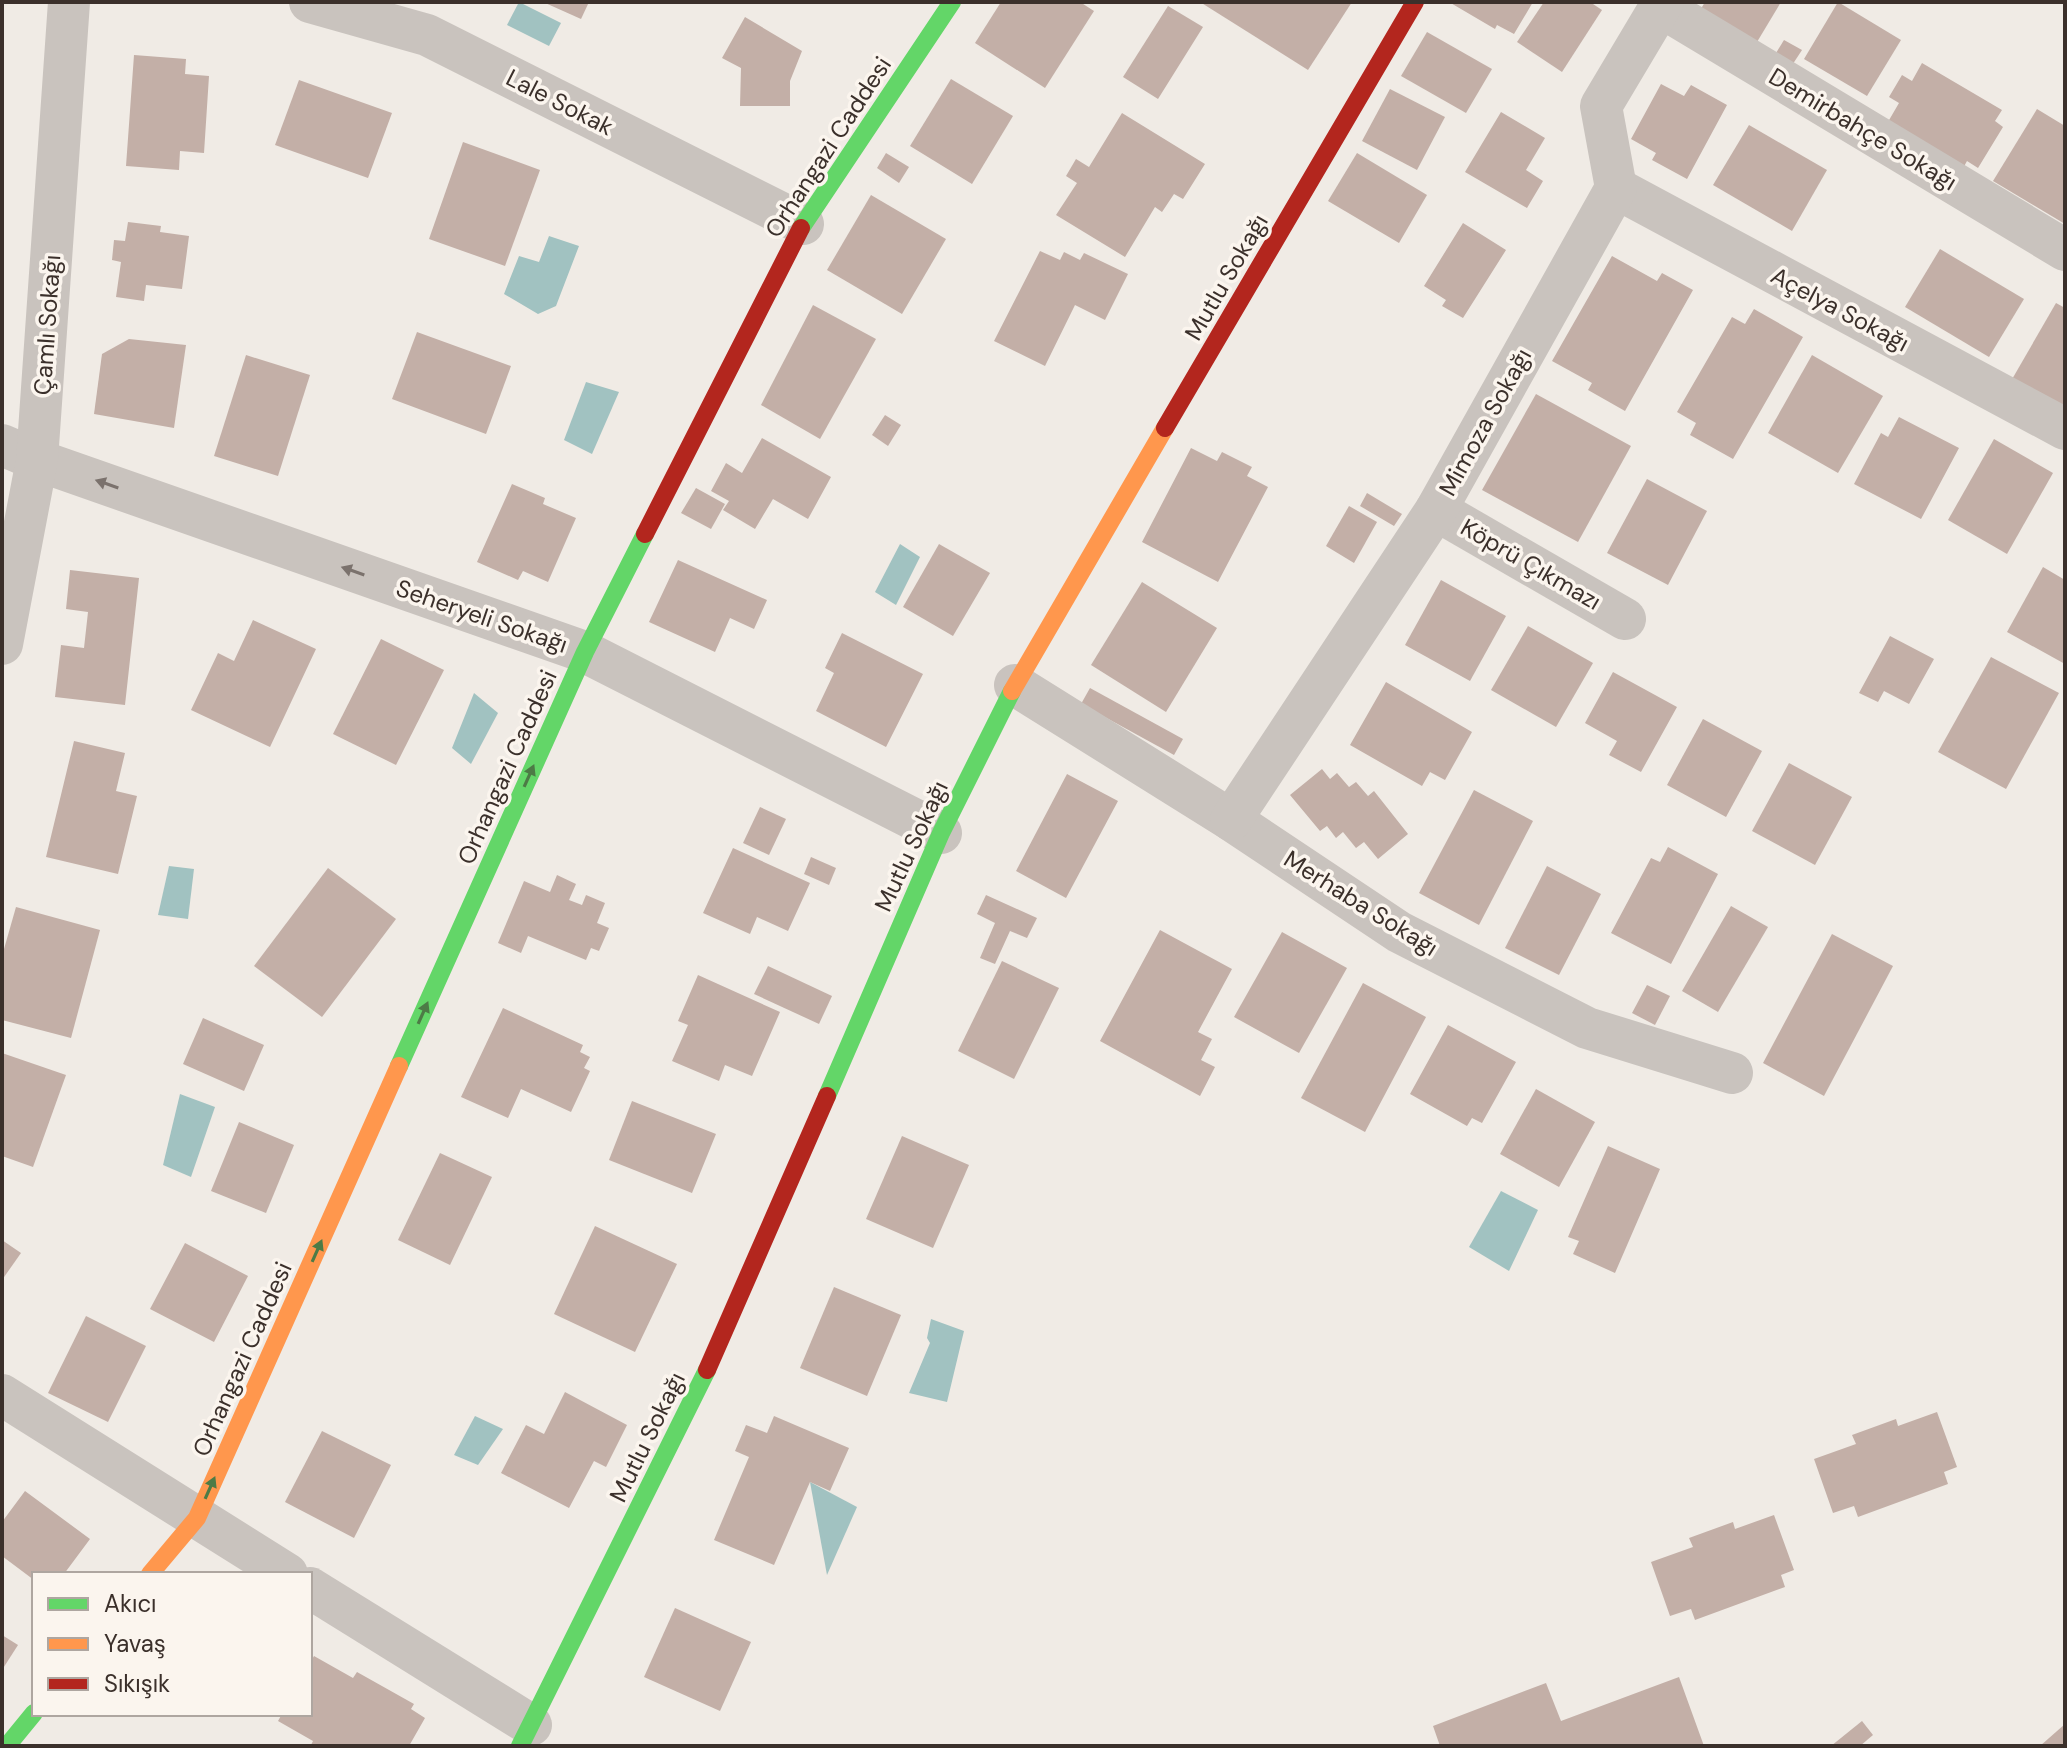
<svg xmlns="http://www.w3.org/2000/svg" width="2067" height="1748" viewBox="0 0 2067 1748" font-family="'DM Sans',sans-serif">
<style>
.water{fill:#a1c2c1}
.building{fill:#c3afa7}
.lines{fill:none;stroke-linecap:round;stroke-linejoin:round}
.street{stroke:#c9c3be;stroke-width:42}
.fast{stroke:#63d668;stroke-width:18}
.slow{stroke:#ff974d;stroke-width:18}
.jam{stroke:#b3261e;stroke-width:18}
.oneway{fill:#7b726d}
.oneway2{fill:#4d7b46}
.labels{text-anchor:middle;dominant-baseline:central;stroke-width:7;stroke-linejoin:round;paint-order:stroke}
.street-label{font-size:24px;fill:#3b302b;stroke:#fbf5ee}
</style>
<rect width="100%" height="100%" fill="#f0ebe5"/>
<g class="water">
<polygon points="519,2 561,23 549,46 507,25"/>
<polygon points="549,236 579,246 556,306 538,314 504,294 519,256 539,262"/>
<polygon points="586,382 619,392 592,454 564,440"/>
<polygon points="900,544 920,557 896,605 875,592"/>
<polygon points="474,693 498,713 471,764 452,748"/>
<polygon points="169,866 194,869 188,919 158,915"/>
<polygon points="180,1094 215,1107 191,1177 163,1165"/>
<polygon points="1501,1191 1538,1210 1509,1271 1469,1247"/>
<polygon points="931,1319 964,1331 947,1402 909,1393 930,1343 927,1338"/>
<polygon points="475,1416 503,1429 478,1465 454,1455"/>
<polygon points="810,1482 857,1507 827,1575"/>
</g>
<g class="building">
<polygon points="543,2 589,2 581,19"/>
<polygon points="1001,2 1080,2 1094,11 1045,88 975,43"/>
<polygon points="1200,2 1352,2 1308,70"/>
<polygon points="1449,2 1533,2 1514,34 1497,25 1495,29"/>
<polygon points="1544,2 1590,2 1602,10 1562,72 1517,42"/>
<polygon points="1705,2 1781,2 1754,47 1699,12"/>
<polygon points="1838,2 1901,40 1867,96 1804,59"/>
<polygon points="1168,6 1203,27 1158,99 1123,77"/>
<polygon points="745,17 802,51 790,81 790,106 740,106 741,68 722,58"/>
<polygon points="1427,32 1492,69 1466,113 1401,76"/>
<polygon points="1784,40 1802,50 1785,76 1768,66"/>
<polygon points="134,55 186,59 185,74 209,76 204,153 180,151 179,170 126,166"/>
<polygon points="1922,63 2002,110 1995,121 2003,127 1978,168 1967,161 1961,172 1885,127 1899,103 1889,97 1902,75 1912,81"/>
<polygon points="951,79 1013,116 972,184 910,146"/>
<polygon points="299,80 392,113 368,178 275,145"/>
<polygon points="1661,84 1684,96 1691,85 1727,105 1687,179 1652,160 1656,153 1631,139"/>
<polygon points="1390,89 1445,117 1417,170 1362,141"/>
<polygon points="2037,109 2065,126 2065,224 1993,181"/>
<polygon points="1501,112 1545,138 1526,170 1543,181 1527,208 1465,172"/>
<polygon points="1122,113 1205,164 1183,199 1174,194 1162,212 1155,207 1125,257 1056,215 1077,183 1066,176 1076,159 1089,167"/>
<polygon points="1749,125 1827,170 1792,231 1713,185"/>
<polygon points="463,142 540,170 505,266 429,239"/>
<polygon points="886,153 909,167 899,183 877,168"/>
<polygon points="1357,153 1427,195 1399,243 1328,201"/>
<polygon points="871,195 946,239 902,314 827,270"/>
<polygon points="128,222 161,226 160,232 189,236 182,289 146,285 144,301 116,297 121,262 112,260 114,240 125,241"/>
<polygon points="1463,223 1506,250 1463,318 1442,306 1446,300 1424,286"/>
<polygon points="1940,249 2024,299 1989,357 1905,307"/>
<polygon points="1040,251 1060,260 1064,252 1080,260 1084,253 1128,274 1105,320 1075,305 1045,366 994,341"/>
<polygon points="1612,256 1657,281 1662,273 1693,290 1625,411 1588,390 1592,383 1552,361"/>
<polygon points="2056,303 2065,308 2065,412 2011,381"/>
<polygon points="813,305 876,339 820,439 761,405"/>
<polygon points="1754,309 1803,337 1733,459 1690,435 1696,423 1677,412 1732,317 1745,324"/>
<polygon points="417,332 511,366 486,434 392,399"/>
<polygon points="129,339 186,345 174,428 94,414 102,354"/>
<polygon points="246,355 310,375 278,476 214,456"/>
<polygon points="1812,355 1883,396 1838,473 1768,433"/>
<polygon points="1536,394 1631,446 1578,542 1482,490"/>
<polygon points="885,415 901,425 888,446 872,435"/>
<polygon points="1899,417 1959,448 1921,519 1854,484 1881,433 1888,437"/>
<polygon points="762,438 831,477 808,519 773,499 755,529 723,510 729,501 711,491 726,463 742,473"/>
<polygon points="1994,439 2053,473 2007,554 1948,520"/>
<polygon points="1191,448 1217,461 1222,452 1252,467 1247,476 1268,487 1218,582 1142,542"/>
<polygon points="1647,479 1707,511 1668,585 1607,553"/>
<polygon points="512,484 545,498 543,504 576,518 548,582 523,571 518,580 477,562"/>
<polygon points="696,488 725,504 711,529 681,513"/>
<polygon points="1367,493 1402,514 1394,526 1360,506"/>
<polygon points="1349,506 1377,522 1354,563 1326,546"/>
<polygon points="939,544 990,573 953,636 903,607"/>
<polygon points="678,560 767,600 754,629 730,618 715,652 649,622"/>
<polygon points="2043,567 2065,580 2065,664 2007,632"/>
<polygon points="70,570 139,578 125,705 55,697 61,645 84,648 88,612 66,609"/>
<polygon points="1441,580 1506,616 1470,681 1405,645"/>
<polygon points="1142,582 1217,628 1166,712 1091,665"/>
<polygon points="253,620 316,649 270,747 191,710 218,653 234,661"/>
<polygon points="1528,626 1593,663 1556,727 1491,690"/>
<polygon points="842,633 923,674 886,747 816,711 834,673 825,668"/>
<polygon points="1890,636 1934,659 1909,704 1884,691 1878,702 1859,693"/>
<polygon points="381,639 444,670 396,765 333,734"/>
<polygon points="1991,657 2059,693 2006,789 1938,752"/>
<polygon points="1613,672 1677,707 1641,772 1609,755 1617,741 1585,723"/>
<polygon points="1386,682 1472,732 1445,780 1430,772 1422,786 1350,745"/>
<polygon points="1090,688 1183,739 1174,755 1081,704"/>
<polygon points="1703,719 1762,751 1726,817 1667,785"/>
<polygon points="74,741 125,753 116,791 137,796 118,874 46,857"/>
<polygon points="1789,763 1852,797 1815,865 1752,831"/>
<polygon points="1322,769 1330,779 1337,773 1349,787 1356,782 1368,796 1374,791 1408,834 1378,859 1364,842 1356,848 1343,832 1336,838 1327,826 1320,831 1290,795"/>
<polygon points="1067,774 1118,801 1066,898 1016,871"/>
<polygon points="1474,790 1533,821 1479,925 1419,893"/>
<polygon points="760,807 786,819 769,855 743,843"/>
<polygon points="1668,847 1718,874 1671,964 1611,933 1651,858 1660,862"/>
<polygon points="733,848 810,883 788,931 757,917 750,934 703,913"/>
<polygon points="811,857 836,868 829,885 804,874"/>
<polygon points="1547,866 1601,894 1559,975 1505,948"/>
<polygon points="328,868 396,919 322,1017 254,966"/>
<polygon points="557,875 576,884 569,900 582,905 586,895 605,903 597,923 609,928 599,951 591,948 586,960 528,936 521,953 498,943 524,881 550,892"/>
<polygon points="986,895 1037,918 1027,938 1010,931 995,964 980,958 995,923 977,914"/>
<polygon points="1731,906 1768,927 1718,1012 1682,991"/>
<polygon points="16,907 100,930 71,1038 2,1020 2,956"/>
<polygon points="1160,930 1232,969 1198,1032 1212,1039 1201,1060 1215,1067 1200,1096 1100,1041"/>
<polygon points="1282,932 1347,968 1299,1053 1234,1017"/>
<polygon points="1832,934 1893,966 1824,1096 1763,1063"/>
<polygon points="1002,961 1059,988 1014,1079 958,1051"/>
<polygon points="768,966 832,996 819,1024 754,994"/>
<polygon points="698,975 780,1012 752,1076 725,1065 719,1081 672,1061 688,1025 678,1021"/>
<polygon points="1363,983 1426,1017 1365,1132 1301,1098"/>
<polygon points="1647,985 1670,996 1655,1025 1632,1013"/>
<polygon points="503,1008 583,1045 580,1052 590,1057 584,1068 590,1071 571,1112 521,1089 508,1118 461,1097"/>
<polygon points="203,1018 264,1045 244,1091 183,1064"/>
<polygon points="1448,1025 1516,1062 1482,1123 1472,1118 1467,1126 1410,1094"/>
<polygon points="2,1053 66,1075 33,1167 2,1156"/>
<polygon points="1536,1089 1595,1122 1559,1187 1500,1154"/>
<polygon points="632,1101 716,1134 692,1193 609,1160"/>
<polygon points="239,1122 294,1145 266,1213 211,1191"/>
<polygon points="902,1136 969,1165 933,1248 866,1219"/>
<polygon points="1608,1146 1660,1169 1615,1273 1573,1254 1579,1241 1568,1237"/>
<polygon points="440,1153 492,1177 450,1265 398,1240"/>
<polygon points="595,1226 677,1264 635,1352 554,1314"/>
<polygon points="2,1240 21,1253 2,1280"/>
<polygon points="185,1243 248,1276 214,1342 150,1309"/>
<polygon points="834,1287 901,1315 867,1396 800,1368"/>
<polygon points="86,1316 146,1346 108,1422 48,1393"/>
<polygon points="565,1392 627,1425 606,1467 594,1461 569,1508 501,1473 526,1425 544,1434"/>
<polygon points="1937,1412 1957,1467 1944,1472 1948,1484 1858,1517 1854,1506 1833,1513 1814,1459 1856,1444 1852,1435 1896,1419 1898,1426"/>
<polygon points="774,1416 849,1448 830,1491 810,1482 774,1565 714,1540 749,1457 735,1451 746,1425 767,1433"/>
<polygon points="322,1431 391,1465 354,1538 285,1502"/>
<polygon points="25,1491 90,1539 64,1574 34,1574 34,1580 2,1556 2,1522"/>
<polygon points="1774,1515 1794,1570 1781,1575 1785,1587 1695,1620 1691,1609 1670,1616 1651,1562 1693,1547 1689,1538 1733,1522 1735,1529"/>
<polygon points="675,1608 751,1642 720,1711 644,1677"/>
<polygon points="2,1635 18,1645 2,1670"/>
<polygon points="314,1656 353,1678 357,1672 414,1704 411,1709 425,1718 409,1746 314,1746 311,1745 313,1741 278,1721 282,1714 310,1714 310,1663"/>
<polygon points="1679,1677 1704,1746 1440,1746 1433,1726 1546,1683 1561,1721"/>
<polygon points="1862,1721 1873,1735 1860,1746 1831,1746"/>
<polygon points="2065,1724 2065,1746 2040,1746"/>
</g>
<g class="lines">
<g class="street">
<polyline points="310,2 427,35 803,224"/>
<polyline points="1661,7 2065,250"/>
<polyline points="1616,188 2065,429"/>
<polyline points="2,445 37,460 585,652 941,833"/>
<polyline points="1436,510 1625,619"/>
<polyline points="2,644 37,460 69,2"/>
<polyline points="1015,685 1231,820 1399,932 1587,1028 1732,1073"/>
<polyline points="1231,820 1436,510 1616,188 1601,106 1663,2"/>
<polyline points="2,1395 287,1574"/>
<polyline points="310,1588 531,1725"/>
</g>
<g class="fast">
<polyline points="801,228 952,2"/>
<polyline points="399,1066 585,652 645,534"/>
<polyline points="827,1096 941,833 1012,691"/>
<polyline points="7,1746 34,1713"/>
<polyline points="520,1746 707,1370"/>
</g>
<g class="slow">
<polyline points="1012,691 1165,428"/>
<polyline points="150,1574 197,1518 399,1066"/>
</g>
<g class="jam">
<polyline points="1165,428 1415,2"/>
<polyline points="645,534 801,228"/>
<polyline points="707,1370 827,1096"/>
</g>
</g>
<defs><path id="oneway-solid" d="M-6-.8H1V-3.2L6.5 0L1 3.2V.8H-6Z" transform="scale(2)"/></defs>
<g class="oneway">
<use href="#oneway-solid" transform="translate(107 484) rotate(-161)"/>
<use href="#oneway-solid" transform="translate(353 571) rotate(-161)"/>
</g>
<g class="oneway2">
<use href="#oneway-solid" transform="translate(529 776) rotate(-66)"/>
<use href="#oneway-solid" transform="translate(423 1013) rotate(-66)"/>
<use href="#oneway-solid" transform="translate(317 1251) rotate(-66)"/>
<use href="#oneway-solid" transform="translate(210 1488) rotate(-66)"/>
</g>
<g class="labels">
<g class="street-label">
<text transform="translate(560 102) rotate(27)">Lale Sokak</text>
<text transform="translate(1863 129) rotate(31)">Demirbahçe Sokağı</text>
<text transform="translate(828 147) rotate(-57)">Orhangazi Caddesi</text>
<text transform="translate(1226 277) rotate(-60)">Mutlu Sokağı</text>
<text transform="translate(1840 309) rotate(28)">Açelya Sokağı</text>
<text transform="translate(47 325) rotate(-86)">Çamlı Sokağı</text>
<text transform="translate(1485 422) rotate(-61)">Mimoza Sokağı</text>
<text transform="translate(1531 564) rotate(30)">Köprü Çıkmazı</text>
<text transform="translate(482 616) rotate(19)">Seheryeli Sokağı</text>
<text transform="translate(507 767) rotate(-66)">Orhangazi Caddesi</text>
<text transform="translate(911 846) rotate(-65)">Mutlu Sokağı</text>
<text transform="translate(1361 903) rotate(32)">Merhaba Sokağı</text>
<text transform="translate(242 1359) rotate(-66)">Orhangazi Caddesi</text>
<text transform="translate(647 1437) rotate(-64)">Mutlu Sokağı</text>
</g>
</g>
<rect width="2067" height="1748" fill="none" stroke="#3b302b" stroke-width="8"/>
<rect x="32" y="1572" width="280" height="144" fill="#fbf5ee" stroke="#aea6a0" stroke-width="2"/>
<rect x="48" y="1598" width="40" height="12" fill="#63d668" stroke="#aea6a0" stroke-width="2"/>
<text x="104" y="1612" font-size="24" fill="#3b302b">Akıcı</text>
<rect x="48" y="1638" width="40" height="12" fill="#ff974d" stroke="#aea6a0" stroke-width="2"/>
<text x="104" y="1652" font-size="24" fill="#3b302b">Yavaş</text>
<rect x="48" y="1678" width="40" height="12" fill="#b3261e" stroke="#aea6a0" stroke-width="2"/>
<text x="104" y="1692" font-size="24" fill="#3b302b">Sıkışık</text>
</svg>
